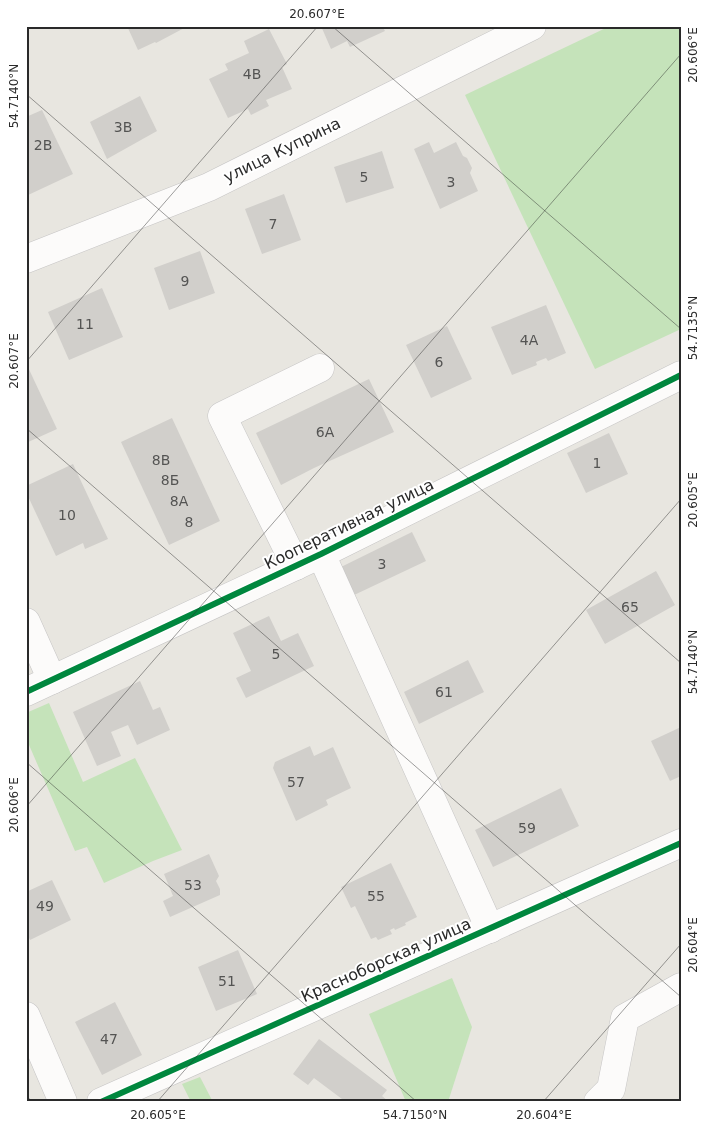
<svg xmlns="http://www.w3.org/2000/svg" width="707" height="1128" viewBox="0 0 707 1128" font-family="'DejaVu Sans',sans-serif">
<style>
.green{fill:#c5e3ba}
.building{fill:#d1cfcb}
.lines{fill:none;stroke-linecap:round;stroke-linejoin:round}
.minor-casing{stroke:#c6c5c5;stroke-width:29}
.minor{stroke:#fcfbfa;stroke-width:28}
.cycleway-casing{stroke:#fff;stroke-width:9}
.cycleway{stroke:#00873e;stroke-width:6}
.ticks{fill:none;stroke:#2a2a2a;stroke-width:1;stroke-opacity:0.45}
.labels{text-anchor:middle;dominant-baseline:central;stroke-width:4;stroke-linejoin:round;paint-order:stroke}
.number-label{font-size:14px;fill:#545453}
.street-label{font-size:16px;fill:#2a2a2a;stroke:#fff}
.neatline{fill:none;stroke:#2a2a2a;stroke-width:2}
.ticks-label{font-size:12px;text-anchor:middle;fill:#2a2a2a}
</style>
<rect width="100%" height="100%" fill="#e8e6e0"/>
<g class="green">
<polygon points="610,26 681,26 681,329 595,369 465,95"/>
<polygon points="49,703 83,782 135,758 182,850 153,861 104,883 87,847 75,851 26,738 26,713"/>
<polygon points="452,978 472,1027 448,1102 406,1102 369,1014"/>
<polygon points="200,1077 213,1102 191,1102 182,1084"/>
</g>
<g class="building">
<polygon points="127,26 188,26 156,43 155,42 138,50"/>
<polygon points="321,26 382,26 385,31 350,47 347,41 331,49"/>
<polygon points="269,29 287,64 282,67 292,89 266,100 269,106 251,115 248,109 228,118 209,79 228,70 225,64 249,53 244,41"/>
<polygon points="140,96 157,131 107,159 90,122"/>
<polygon points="42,110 73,174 26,196 26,117"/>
<polygon points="429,142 434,153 456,142 463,156 467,158 472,168 470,173 478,191 440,209 414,149"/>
<polygon points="382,151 394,188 346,203 334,167"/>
<polygon points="284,194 301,240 262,254 245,209"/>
<polygon points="200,251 215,293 169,310 154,268"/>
<polygon points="102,288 123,337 69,360 48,312"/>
<polygon points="546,305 566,353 548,361 546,358 536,362 537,365 512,375 491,327"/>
<polygon points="447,326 472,379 431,398 406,345"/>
<polygon points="26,363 57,429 26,443"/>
<polygon points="369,379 394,432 314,468 281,485 256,433"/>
<polygon points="172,418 220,521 169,545 121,442"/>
<polygon points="609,433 628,474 586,493 567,453"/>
<polygon points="73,464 108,539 85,549 83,543 56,556 26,492 26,486"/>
<polygon points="412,532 426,561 352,596 339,568"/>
<polygon points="656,571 675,605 605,644 586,610"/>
<polygon points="269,616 281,641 298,633 314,666 246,698 236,678 251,671 233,633"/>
<polygon points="468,660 484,692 419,724 404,692"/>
<polygon points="140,681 153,710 160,707 170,730 137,745 128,725 111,732 121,756 97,766 73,712"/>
<polygon points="681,727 681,776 670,781 651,741"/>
<polygon points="310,746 314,756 333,747 351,788 326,800 328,805 296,821 273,768 275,762"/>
<polygon points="561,788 579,826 493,867 475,830"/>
<polygon points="209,854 219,876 216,881 220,889 220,895 170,917 163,901 173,896 164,874"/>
<polygon points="391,863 417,917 405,923 406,925 395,930 394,928 390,930 392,934 378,940 376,937 371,939 355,906 351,908 341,887"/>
<polygon points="52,880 71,920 30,940 26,932 26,892"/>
<polygon points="238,950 257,994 216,1011 198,967"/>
<polygon points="115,1002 142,1055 102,1075 75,1022"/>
<polygon points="319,1039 387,1090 382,1096 389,1102 346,1102 314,1078 308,1085 293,1074"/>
</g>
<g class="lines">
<defs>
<g id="minor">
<polyline points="26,259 209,187 532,26"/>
<polyline points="321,554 490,929"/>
<polyline points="296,566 222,416 320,368"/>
<polyline points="26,622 52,680"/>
<polyline points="26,692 321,554 681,375"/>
<polyline points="26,1016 63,1102"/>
<polyline points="101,1102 681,843"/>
<polyline points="598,1102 611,1089 625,1018 681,987"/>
</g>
</defs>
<use href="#minor" class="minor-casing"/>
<use href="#minor" class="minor"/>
<defs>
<g id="cycleway">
<polyline points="26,692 321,554 681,375"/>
<polyline points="101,1102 681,843"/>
</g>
</defs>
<use href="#cycleway" class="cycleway-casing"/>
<use href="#cycleway" class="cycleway"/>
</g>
<path class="ticks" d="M332,26L681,329M26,94L681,663M26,362L318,26M26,428L681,997M26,762L417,1102M26,807L681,54M26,1096L33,1102M157,1102L681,499M543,1102L681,944"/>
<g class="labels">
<g class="number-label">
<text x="252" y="74">4В</text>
<text x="123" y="127">3В</text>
<text x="43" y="145">2В</text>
<text x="364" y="177">5</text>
<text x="451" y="182">3</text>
<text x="273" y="224">7</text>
<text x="185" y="281">9</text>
<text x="85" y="324">11</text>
<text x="529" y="340">4А</text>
<text x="439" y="362">6</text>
<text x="325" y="432">6А</text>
<text x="161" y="460">8В</text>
<text x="597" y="463">1</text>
<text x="170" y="480">8Б</text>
<text x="179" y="501">8А</text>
<text x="67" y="515">10</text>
<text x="189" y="522">8</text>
<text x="382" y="564">3</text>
<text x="630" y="607">65</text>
<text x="276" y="654">5</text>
<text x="444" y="692">61</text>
<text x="296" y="782">57</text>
<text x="527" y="828">59</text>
<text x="193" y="885">53</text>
<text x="376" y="896">55</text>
<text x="45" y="906">49</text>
<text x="227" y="981">51</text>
<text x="109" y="1039">47</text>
</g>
<g class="street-label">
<text transform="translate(282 150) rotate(-26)">улица Куприна</text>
<text transform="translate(349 524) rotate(-26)">Кооперативная улица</text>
<text transform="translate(386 960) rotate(-24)">Красноборская улица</text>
</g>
</g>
<rect width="707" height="1128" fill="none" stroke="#ffffff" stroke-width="55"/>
<rect x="28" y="28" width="652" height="1072" class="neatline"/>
<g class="ticks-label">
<text x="317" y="18">20.607°E</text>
<text transform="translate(693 55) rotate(-90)" y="4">20.606°E</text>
<text transform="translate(14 96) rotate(-90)" y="4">54.7140°N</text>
<text transform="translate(693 328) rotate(-90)" y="4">54.7135°N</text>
<text transform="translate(14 361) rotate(-90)" y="4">20.607°E</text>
<text transform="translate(693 500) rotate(-90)" y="4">20.605°E</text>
<text transform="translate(693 662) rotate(-90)" y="4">54.7140°N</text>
<text transform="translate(14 805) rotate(-90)" y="4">20.606°E</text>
<text transform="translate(693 945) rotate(-90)" y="4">20.604°E</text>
<text x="158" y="1119">20.605°E</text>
<text x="415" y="1119">54.7150°N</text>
<text x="544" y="1119">20.604°E</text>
</g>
</svg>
